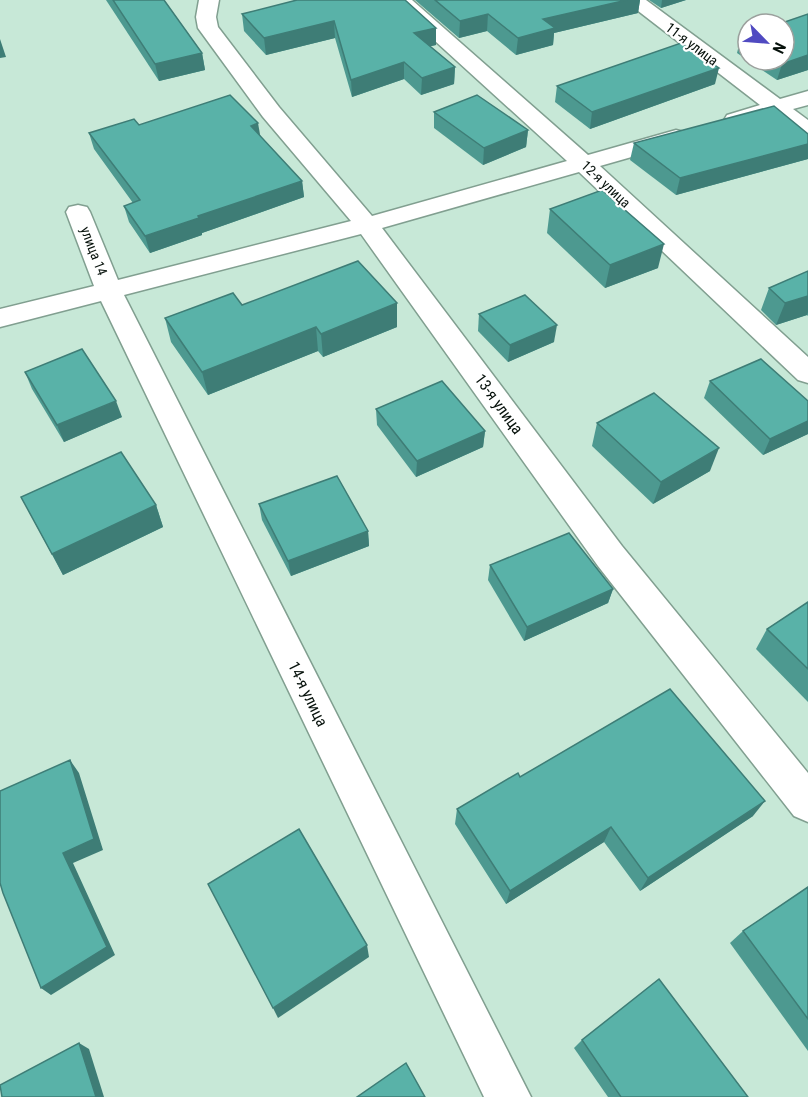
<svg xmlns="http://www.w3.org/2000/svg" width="808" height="1097" viewBox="0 0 808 1097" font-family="'Roboto Condensed',sans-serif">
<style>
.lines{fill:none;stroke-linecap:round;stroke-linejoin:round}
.minor-casing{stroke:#819f90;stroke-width:3}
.minor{fill:#fff;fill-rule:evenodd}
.wall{fill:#4d9990}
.shaded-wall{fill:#3e7d76}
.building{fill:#59b2a8;stroke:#3e7d76;stroke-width:1.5}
.labels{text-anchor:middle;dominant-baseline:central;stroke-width:4.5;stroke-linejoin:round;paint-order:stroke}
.far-street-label{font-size:14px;fill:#06110b;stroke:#fff}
.street-label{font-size:16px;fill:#06110b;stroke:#fff}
</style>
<rect width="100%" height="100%" fill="#c7e8d7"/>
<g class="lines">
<defs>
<g id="minor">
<polygon points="199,0 219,0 216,17 218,27 279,107 372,216 567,161 390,0 412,0 588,155 676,130 684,132 687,137 684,142 600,166 808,357 808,383 798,380 579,172 382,228 622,546 808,773 808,822 794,816 598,566 361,234 124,295 531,1097 484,1097 101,301 0,327 0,309 94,286 66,212 69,207 78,205 87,207 90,212 118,280 351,221 263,117 198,28 196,17"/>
<polygon points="624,0 646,0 780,99 808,91 808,105 793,109 808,120 808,138 800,136 773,115 735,127 727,125 724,120 727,115 760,105"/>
</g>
</defs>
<use href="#minor" class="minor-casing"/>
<use href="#minor" class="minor"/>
</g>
<g class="wall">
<polygon points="106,0 164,0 202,53 205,70 159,81"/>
<polygon points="415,0 640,0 638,13 554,33 553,45 516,55 487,31 459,38"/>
<polygon points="649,0 686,0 661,8"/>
<polygon points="242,14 436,28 436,45 430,46 455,67 454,84 421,95 404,79 352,97 335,38 266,55 244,31"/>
<polygon points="808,14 808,70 777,80 737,53 741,37 748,35 748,60 784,60"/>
<polygon points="715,84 590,129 555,102 557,86"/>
<polygon points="434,112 528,130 526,147 483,165 434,128"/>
<polygon points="139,125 260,136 302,181 304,197 202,233 202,235 150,253 129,222 124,206 133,203 94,149 89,133"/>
<polygon points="808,134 808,159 676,195 630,160 634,143"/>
<polygon points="550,209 658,268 605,288 547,233"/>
<polygon points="808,271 808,316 807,315 776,325 761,310 769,288"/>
<polygon points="397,303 397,327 323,357 318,351 208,395 171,342 165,318 242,305"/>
<polygon points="479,314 554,342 508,362 478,331"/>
<polygon points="25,372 122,417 64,442 32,389"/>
<polygon points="710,381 808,401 808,434 763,455 704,398"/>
<polygon points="376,409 485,431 483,447 416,477 377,425"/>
<polygon points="597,423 710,471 653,504 592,446"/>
<polygon points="21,497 156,505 163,527 63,575"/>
<polygon points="259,504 368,531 369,546 291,576 262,520"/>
<polygon points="490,565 613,589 608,603 524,641 488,580"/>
<polygon points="808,602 808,702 756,649 767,629"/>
<polygon points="520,777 753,816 640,891 604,842 506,904 455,824 457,809"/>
<polygon points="808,887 808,1051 730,943 743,931"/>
<polygon points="582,1040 748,1097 608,1097 574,1048"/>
</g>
<g class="shaded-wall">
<polygon points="627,0 640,0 638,13 554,33 553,45 516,55 518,38 543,19"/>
<polygon points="662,0 686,0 661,8"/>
<polygon points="488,14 487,31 459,38 460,21"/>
<polygon points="334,21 335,38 266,55 264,38"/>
<polygon points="436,28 436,45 414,50 414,33"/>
<polygon points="0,39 6,57 0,58"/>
<polygon points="202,53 205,70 159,81 155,64"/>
<polygon points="808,55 808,70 777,80 782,64"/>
<polygon points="404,62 404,79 352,97 351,80"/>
<polygon points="455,67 454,84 421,95 422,78"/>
<polygon points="719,68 715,84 590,129 592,112"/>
<polygon points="258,123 261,140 251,126"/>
<polygon points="528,130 526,147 483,165 484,148"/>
<polygon points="808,144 808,159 676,195 680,178"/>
<polygon points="302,181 304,197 202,233 202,235 150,253 145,236 198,216"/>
<polygon points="664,244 658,268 605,288 610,265"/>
<polygon points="808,296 808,312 807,315 776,325 785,303"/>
<polygon points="397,303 397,327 323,357 321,334"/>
<polygon points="557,325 554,342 508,362 510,345"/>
<polygon points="316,327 318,351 208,395 202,372"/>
<polygon points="116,401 122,417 64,442 57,425"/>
<polygon points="808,421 808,434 763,455 770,439"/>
<polygon points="485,431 483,447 416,477 417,461"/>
<polygon points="719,448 710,471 653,504 661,482"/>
<polygon points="156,505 163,527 63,575 52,554"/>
<polygon points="368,531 369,546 291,576 288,561"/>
<polygon points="613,589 608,603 524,641 527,627"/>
<polygon points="70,760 79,773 103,850 73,863 115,955 51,995 41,988 63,853"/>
<polygon points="765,801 753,816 640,891 648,878"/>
<polygon points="611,827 604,842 506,904 510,891"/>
<polygon points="367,945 369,957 278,1018 273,1008"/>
<polygon points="79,1043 89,1049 104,1097 96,1097"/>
</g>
<g class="building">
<polygon points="113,0 164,0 202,53 155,64"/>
<polygon points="297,0 405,0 436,28 414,33 455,67 422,78 404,62 351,80 334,21 264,38 242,14"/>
<polygon points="435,0 627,0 543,19 555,28 518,38 488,14 460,21"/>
<polygon points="808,14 808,55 782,64 777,60 784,60 784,24 779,24"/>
<polygon points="748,35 748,41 741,37"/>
<polygon points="681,43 719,68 592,112 557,86"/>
<polygon points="230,95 258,123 251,126 302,181 198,216 199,218 145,236 124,206 140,200 89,133 134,119 139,125"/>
<polygon points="477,95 528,130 484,148 434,112"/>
<polygon points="774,106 808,134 808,144 680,178 634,143"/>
<polygon points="602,190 664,244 610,265 550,209"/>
<polygon points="358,261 397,303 321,334 316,327 202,372 165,318 233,293 242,305"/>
<polygon points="808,271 808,296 785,303 769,288"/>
<polygon points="525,295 557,325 510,345 479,314"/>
<polygon points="82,349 116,401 57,425 25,372"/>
<polygon points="761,359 808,401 808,421 770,439 710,381"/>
<polygon points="442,381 485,431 417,461 376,409"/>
<polygon points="654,393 719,448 661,482 597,423"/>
<polygon points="121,452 156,505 52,554 21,497"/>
<polygon points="337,476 368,531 288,561 259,504"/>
<polygon points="569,533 613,589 527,627 490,565"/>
<polygon points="808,602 808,669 767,629"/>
<polygon points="670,689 765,801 648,878 611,827 510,891 457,809 518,773 520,777"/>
<polygon points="70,760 94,839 63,853 107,947 41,988 3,893 0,883 0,791"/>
<polygon points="299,829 367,945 273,1008 208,884"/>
<polygon points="808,887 808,1019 743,931"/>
<polygon points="659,979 748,1097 621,1097 582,1040"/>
<polygon points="79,1043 96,1097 2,1097 0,1085"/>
<polygon points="406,1063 425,1097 357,1097"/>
</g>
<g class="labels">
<g class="far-street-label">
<text transform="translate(692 44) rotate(37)">11-я улица</text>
<text transform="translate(606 184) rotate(43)">12-я улица</text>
<text transform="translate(94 251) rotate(69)">улица 14</text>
</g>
<g class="street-label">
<text transform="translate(499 404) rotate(54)">13-я улица</text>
<text transform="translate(308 694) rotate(64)">14-я улица</text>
</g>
</g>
<g transform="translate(766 42) rotate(115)"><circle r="28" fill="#ffffff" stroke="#9ba09d" stroke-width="1.5"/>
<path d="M0-4.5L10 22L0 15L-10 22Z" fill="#504ac1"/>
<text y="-9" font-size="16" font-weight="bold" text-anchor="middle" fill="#06110b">N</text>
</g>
</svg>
